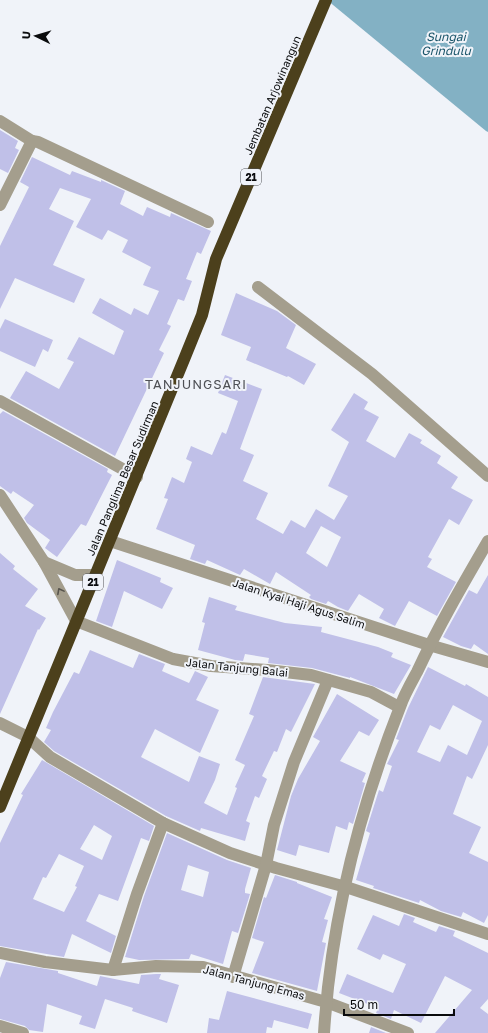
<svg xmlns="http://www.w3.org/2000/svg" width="488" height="1033" viewBox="0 0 488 1033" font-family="'Golos Text',sans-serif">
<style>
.water{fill:#83b1c4}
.building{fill:#c0c0e8;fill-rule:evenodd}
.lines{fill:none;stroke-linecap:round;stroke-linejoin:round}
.minor{stroke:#a49e8d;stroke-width:12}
.highway{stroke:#4c401c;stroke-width:12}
.oneway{stroke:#57544d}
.labels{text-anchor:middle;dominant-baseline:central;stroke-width:4;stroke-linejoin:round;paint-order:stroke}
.shield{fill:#f0f3f9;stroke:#4f5154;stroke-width:1}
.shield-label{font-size:10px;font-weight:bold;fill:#0a0b0d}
.street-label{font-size:11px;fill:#0a0b0d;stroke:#f0f3f9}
.water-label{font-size:12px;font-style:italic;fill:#195469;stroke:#f0f3f9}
.quarter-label{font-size:13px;letter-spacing:1px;fill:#4f5156;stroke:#f0f3f9}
</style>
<rect width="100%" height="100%" fill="#f0f3f9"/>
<polygon class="water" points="327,0 488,0 488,132 486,131"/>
<g class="building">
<polygon points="0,130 18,141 15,148 19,150 8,173 0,169"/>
<polygon points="32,157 70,175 72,171 101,182 101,180 125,191 120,204 143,216 147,207 170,217 171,213 211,231 201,254 197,252 186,279 192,281 184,301 178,299 167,324 171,326 159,350 164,353 115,456 10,398 26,371 59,389 74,362 67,359 79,337 114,355 124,331 92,313 100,298 131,315 134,308 148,315 159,291 143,285 151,267 122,252 128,240 108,230 102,240 76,227 91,199 60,188 49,209 74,221 53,265 85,279 74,303 15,278 0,309 0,246 29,187 20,182"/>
<polygon points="236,293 277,311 296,325 286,348 316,364 304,385 288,376 287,377 246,360 251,347 221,335"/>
<polygon points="5,319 53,340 48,352 43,349 35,367 0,351 0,329"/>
<path d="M225,375L262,389L240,449L254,455L243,481L268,493L256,519L283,534L291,520L305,528L316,509L334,520L348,496L328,486L349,442L331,430L354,393L368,402L364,409L379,417L366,441L395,458L409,433L422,440L420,443L441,456L437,463L458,477L451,488L473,500L459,525L449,519L428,557L432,559L427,567L456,582L437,616L409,601L395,626L379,618L384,609L359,594L348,611L338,607L328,601L326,604L311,599L309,597L311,595L276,572L270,584L244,569L240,575L207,560L205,564L190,559L195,545L156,529L168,499L164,498L172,477L184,483L192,462L186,459L191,446L212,455L222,432L226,434L238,401L218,393ZM321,526L341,537L327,567L306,553Z"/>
<polygon points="3,411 108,469 107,472 112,475 86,526 81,524 57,557 45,548 50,540 27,523 24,518 34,505 13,491 11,494 0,486 0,414"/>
<polygon points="0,553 15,566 13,569 38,589 25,606 46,618 39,630 38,629 0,714"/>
<polygon points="117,560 161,578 160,582 173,588 162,609 124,591 112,627 96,621"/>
<polygon points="488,575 488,654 474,644 471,649 461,646 443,637 469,590 477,594"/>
<polygon points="209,597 237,606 235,610 285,623 322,627 321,632 378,647 393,653 391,657 411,665 394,694 350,677 350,678 312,668 268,663 269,658 245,654 243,661 235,660 198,650 205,623 202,622"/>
<polygon points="90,650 133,668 139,654 165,664 162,671 189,683 195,671 208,677 196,700 219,710 200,753 155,729 141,757 189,782 199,756 220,764 215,780 204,803 227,815 237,788 235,787 245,765 235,760 254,716 249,714 263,677 315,684 291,732 286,729 277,752 274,751 262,776 267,779 259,798 255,796 246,821 250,823 245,841 201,828 200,831 166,816 54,751 44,742 51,730 46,728 53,712 74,672 79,674"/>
<path d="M428,667L465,686L466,684L488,697V745L472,779L467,776L453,814L481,827L469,853L488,862V915L484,923L463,912L461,917L441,911L420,900L419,903L373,888L374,886L356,880L370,833L366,831L379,790L383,792L392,766L387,764L399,740L396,739L408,708ZM453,705L482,721L467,755L448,745L440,762L417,752L430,725L440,730Z"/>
<polygon points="337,694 379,720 369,736 359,731 340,761 366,773 362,782 365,783 353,824 349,822 347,830 336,826 329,853 299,845 296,856 277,850 291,796 298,779 320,741 313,737"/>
<path d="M42,760L154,826L149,841L141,838L118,901L99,894L86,921L116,936L111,953L72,934L64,957L0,946V843L23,795L21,794ZM94,825L112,836L102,860L80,849ZM59,854L84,866L75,886L77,887L64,912L33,899L43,877L46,878Z"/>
<path d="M167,833L227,860L251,868L245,889V893L250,894L238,933L232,931L223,964L191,954L189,959L139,960L125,957L144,896ZM188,865L209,872L203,897L181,890Z"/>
<polygon points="275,875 297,882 297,883 332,897 324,919 328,920 322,942 326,943 317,991 252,973 264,942 252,938 264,897 266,898"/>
<polygon points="404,914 415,918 413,922 436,932 439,926 455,931 453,936 488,953 488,999 480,1008 488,1014 488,1033 435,1033 472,990 445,976 421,1023 394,1010 391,1019 376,1013 378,1008 339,993 347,974 393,993 406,964 383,954 380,960 357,949 373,915 399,926"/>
<polygon points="6,962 58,971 58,973 97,986 100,976 139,984 141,975 156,974 161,974 159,979 179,985 167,1023 132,1011 133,1008 105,999 95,1029 79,1024 82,1016 47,1004 43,1032 29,1030 25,1026 0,1019 0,978"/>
<polygon points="227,991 312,1014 308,1029 274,1020 272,1028 267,1027 266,1033 207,1033 209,1018 219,1020"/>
<polygon points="371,1027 386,1033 369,1033"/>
</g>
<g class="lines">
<g class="minor">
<polyline points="0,121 32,141"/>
<polyline points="0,205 32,141 38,142 208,222"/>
<polyline points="258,287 372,374 488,476"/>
<polyline points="0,401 137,477"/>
<polyline points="0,495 44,562 76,621 173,659 211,666 267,670 311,675 371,692 399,707"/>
<polyline points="110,541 429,645 488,662"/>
<polyline points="44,562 75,575 96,575"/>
<polyline points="0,723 28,737 50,757 163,823 230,853 276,868 346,887 488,934"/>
<polyline points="0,953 45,962 113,970 156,966 203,967 326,1002 408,1033"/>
<polyline points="113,970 137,894 163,823"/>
<polyline points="233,977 266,865 274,825 294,762 328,680"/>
<polyline points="0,1026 23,1033"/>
<path d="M324,1033C331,921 359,811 400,707C404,695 411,683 417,672C438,627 463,584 488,541"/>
</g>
<polyline class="highway" points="0,807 185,357 202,315 216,259 326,0"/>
</g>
<defs><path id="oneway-chevron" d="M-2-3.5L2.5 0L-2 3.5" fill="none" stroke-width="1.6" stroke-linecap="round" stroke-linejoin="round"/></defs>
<use class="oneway" href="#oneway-chevron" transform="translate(60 591) rotate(-118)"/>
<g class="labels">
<g class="shield">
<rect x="241" y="169" width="20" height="16" rx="3"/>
<rect x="83" y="574" width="20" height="16" rx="3"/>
</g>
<g class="shield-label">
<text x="251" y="177">21</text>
<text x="93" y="582">21</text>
</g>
<g class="street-label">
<text transform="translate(272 95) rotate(-67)">Jembatan Arjowinangun</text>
<text transform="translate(122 478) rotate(-67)">Jalan Panglima Besar Sudirman</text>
<text transform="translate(299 603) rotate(18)">Jalan Kyai Haji Agus Salim</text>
<text transform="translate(237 667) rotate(6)">Jalan Tanjung Balai</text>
<text transform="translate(254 982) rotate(15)">Jalan Tanjung Emas</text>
</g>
<g class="water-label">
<text x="446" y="36">Sungai<tspan x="446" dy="14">Grindulu</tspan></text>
</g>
<g class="quarter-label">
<text x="196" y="384">TANJUNGSARI</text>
</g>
</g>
<g transform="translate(36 36) rotate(275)" stroke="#f0f3f9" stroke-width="3" paint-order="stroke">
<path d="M0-3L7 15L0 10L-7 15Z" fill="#0a0b0d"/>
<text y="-6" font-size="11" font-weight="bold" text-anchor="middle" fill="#0a0b0d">U</text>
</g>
<path d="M344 1009v6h110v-6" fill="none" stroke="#0a0b0d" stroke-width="2"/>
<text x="350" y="1009" font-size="12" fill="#0a0b0d" stroke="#f0f3f9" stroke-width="3" paint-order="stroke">50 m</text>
</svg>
